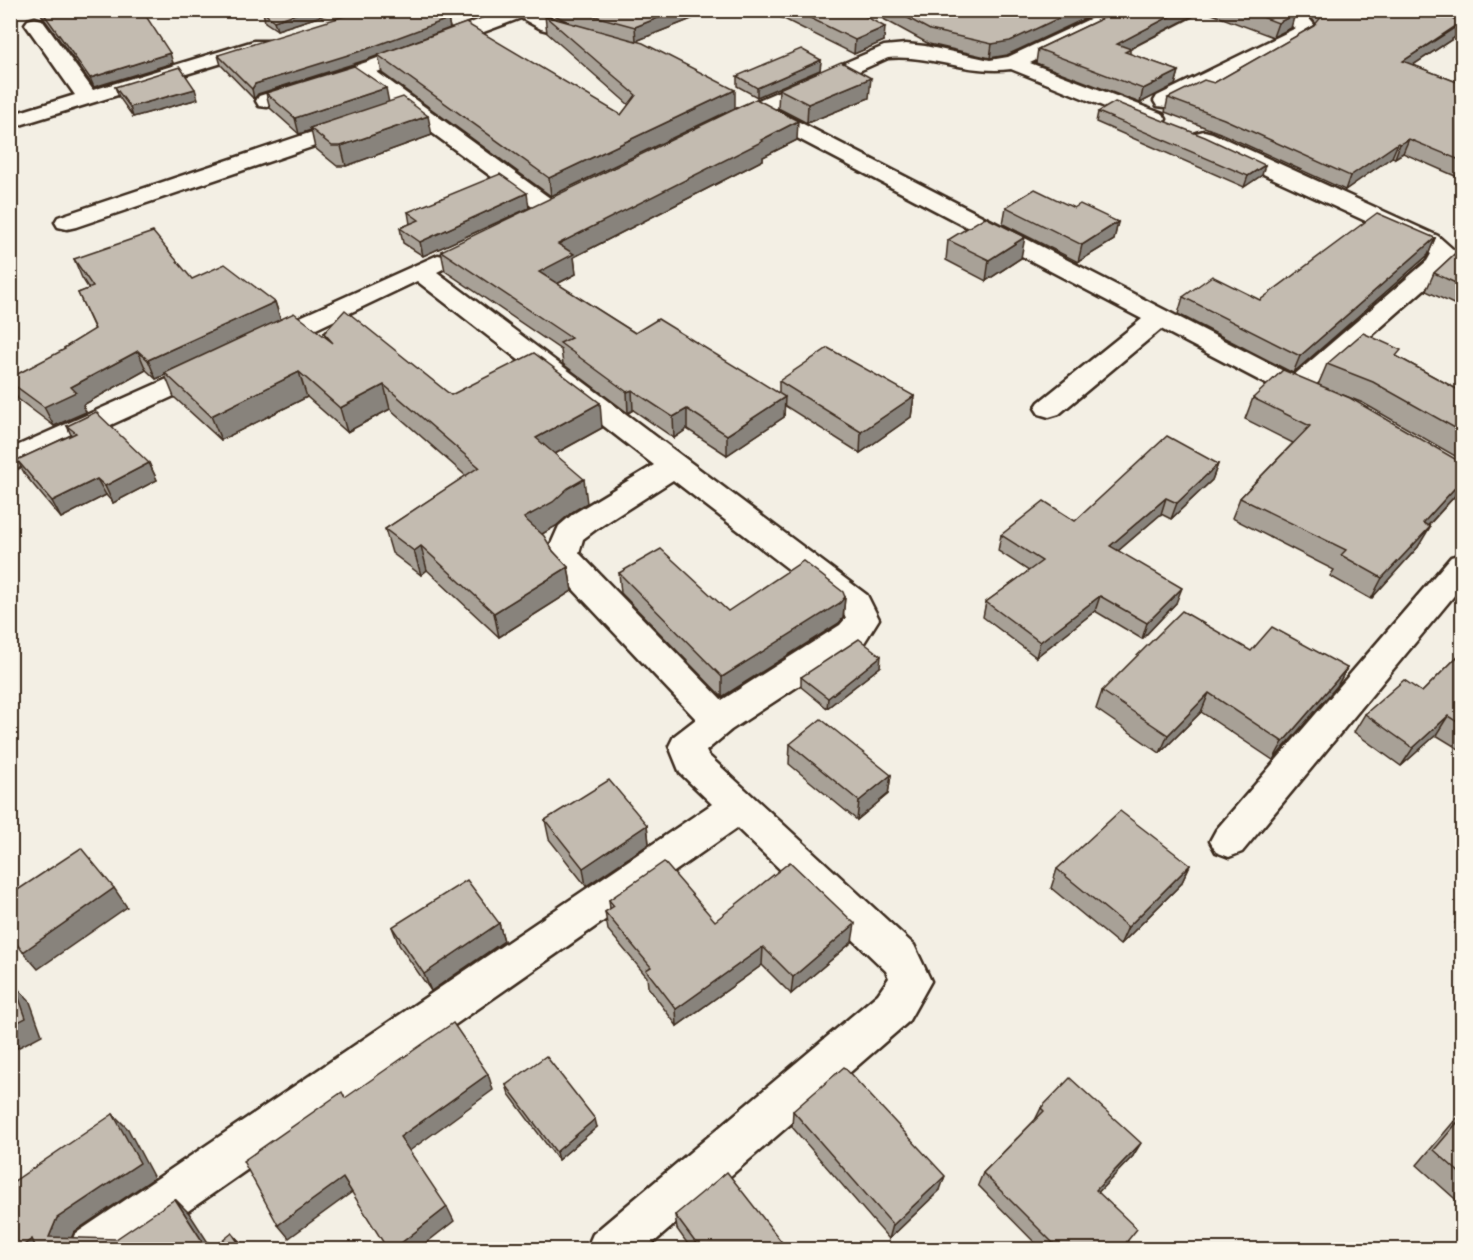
<svg xmlns="http://www.w3.org/2000/svg" width="1473" height="1260" viewBox="0 0 1473 1260" font-family="Mali,sans-serif">
<style>
.lines{fill:none;stroke-linecap:round;stroke-linejoin:round}
.minor-casing{stroke:#3b2a1e;stroke-width:5}
.minor{fill:#fbf7ec;fill-rule:evenodd}
.wall{fill:#a8a197;stroke:#3b2a1e;stroke-width:1.5}
.shaded-wall{fill:#88837b;stroke:#3b2a1e;stroke-width:1.5}
.building{fill:#c3bbb0;stroke:#3b2a1e;stroke-width:1.5}
</style>
<rect width="100%" height="100%" fill="#f3efe4"/>
<filter id="ink" filterUnits="userSpaceOnUse"><feTurbulence type="fractalNoise" baseFrequency=".0167" numOctaves="2"/><feDisplacementMap in="SourceGraphic" scale="12" xChannelSelector="R" yChannelSelector="G"/><feConvolveMatrix kernelMatrix="1 2 1 2 8 2 1 2 1" color-interpolation-filters="sRGB"/></filter>
<g filter="url(#ink)">
<g class="lines">
<defs>
<g id="minor">
<polygon points="505,10 536,10 555,21 596,32 599,36 596,40 589,42 541,29 521,18 377,72 558,204 562,209 558,214 550,216 542,214 358,78 267,107 259,106 256,101 259,96 367,62"/>
<path d="M1109,10H1135L1133,14L1030,63L1163,114L1166,119L1163,124L1155,126L1147,124L1011,69C969,75 930,54 888,58L774,109L1293,376L1427,261L1431,254L1420,246L1196,143L1193,138L1196,133L1204,131L1212,133L1438,236L1456,252L1446,270L1314,386L1326,391L1330,397L1326,403L1316,406L1285,394L1161,329L1059,414L1049,417L1039,414L1035,408L1039,402L1142,319L757,117L733,128L725,130L717,128L714,123L717,118L884,46L906,44L925,46L990,60L1008,57Z"/>
<path d="M1266,10C1285,10 1306,8 1316,28L1308,38L1173,106L1165,107L1157,106L1154,101L1157,96L1296,28L1268,14Z"/>
<polygon points="35,18 42,20 93,90 254,41 268,41 271,45 268,49 10,128 10,115 75,95 25,24 28,20"/>
<polygon points="357,117 365,119 368,124 365,129 76,227 67,229 58,227 55,222 58,217"/>
<path d="M438,255L447,257L450,262L447,267L437,272L867,595L879,619L864,643L731,730L706,751L708,755L914,945L931,981L908,1022L645,1250H586L593,1234L878,994L889,978L886,971L737,828L132,1250H68L75,1234L712,804L680,773L669,746L674,736L696,719L558,573L547,553L559,526L573,514L654,465L417,281L276,348L267,350L258,348L254,342L258,336ZM673,480L843,611L846,618L840,625L722,700L579,553L583,539L595,530Z"/>
<polygon points="210,360 220,363 224,369 220,375 10,471 10,449"/>
<polygon points="1462,554 1462,586 1242,852 1229,857 1216,852 1210,841 1216,830 1451,557"/>
</g>
</defs>
<use href="#minor" class="minor-casing"/>
<use href="#minor" class="minor"/>
</g>
<g class="wall">
<polygon points="40,10 142,10 173,63 94,87 42,16"/>
<polygon points="340,10 277,30 265,22 263,12"/>
<polygon points="543,10 714,10 636,41 735,108 551,196 382,73 378,55 258,94 254,99 221,65 218,55 448,19 450,28 621,115 629,105 547,33 545,16 569,22"/>
<polygon points="766,10 854,10 884,41 854,54"/>
<polygon points="867,10 1103,10 1007,55 990,58 929,44"/>
<polygon points="1120,10 1287,10 1291,28 1273,37 1204,11 1130,49 1130,54 1179,71 1175,85 1140,103 1036,63 1038,49"/>
<polygon points="1298,10 1430,10 1462,22 1457,36 1413,65 1462,84 1462,179 1403,153 1395,158 1392,157 1345,190 1220,133 1165,112 1168,98 1214,83 1314,26 1316,24 1313,20 1301,11"/>
<polygon points="821,60 820,70 757,97 737,86 737,76"/>
<polygon points="115,87 198,99 133,117 119,97"/>
<polygon points="779,89 869,98 807,123 778,108"/>
<polygon points="266,93 389,102 432,135 346,166 337,166 315,148 311,130 299,134 270,108"/>
<polygon points="1098,112 1262,175 1244,187 1096,122"/>
<polygon points="797,140 763,157 763,160 574,257 576,274 557,284 635,333 779,393 779,381 914,396 911,417 860,453 784,405 784,417 727,455 687,429 674,438 633,410 628,413 563,364 561,350 445,271 441,251"/>
<polygon points="1006,207 1074,208 1118,222 1114,240 1078,262 1003,224"/>
<polygon points="529,208 423,256 403,243 400,228 410,224 408,212"/>
<polygon points="1435,238 1428,255 1293,373 1178,314 1183,297 1260,300"/>
<polygon points="948,240 1021,258 986,281 946,260"/>
<polygon points="1462,247 1462,308 1426,291 1434,273"/>
<polygon points="74,259 192,279 275,302 281,320 326,337 324,333 451,395 602,428 555,454 587,503 572,512 556,526 542,534 553,551 568,567 572,591 499,637 427,570 421,575 392,553 385,529 466,476 390,409 347,432 307,397 221,440 174,397 165,375 156,379 146,370 83,405 86,412 54,426 18,399 10,385 10,378 65,350 64,348 95,330 78,293 89,289 82,278"/>
<polygon points="1398,357 1462,392 1462,460 1363,403 1343,395 1462,488 1428,526 1418,547 1371,599 1330,576 1334,570 1232,518 1240,498 1293,443 1245,419 1253,398 1318,385 1327,364"/>
<polygon points="67,426 149,463 157,480 113,503 106,495 61,518 26,476 17,460 71,435"/>
<polygon points="1218,464 1212,480 1171,519 1161,514 1118,551 1176,603 1142,639 1095,611 1036,657 983,617 986,602 1029,571 998,551 1001,535 1075,521"/>
<polygon points="619,573 728,611 845,597 843,618 839,623 722,697 621,593"/>
<polygon points="1251,651 1347,668 1337,686 1273,760 1201,712 1160,753 1096,709 1102,691"/>
<polygon points="1462,652 1462,751 1436,735 1401,766 1354,732 1365,714 1422,692"/>
<polygon points="880,667 827,708 801,687 801,677"/>
<polygon points="790,744 891,775 888,794 857,820 789,764"/>
<polygon points="545,820 647,825 649,844 586,886 549,839"/>
<polygon points="1190,865 1181,884 1120,945 1051,888 1057,869"/>
<polygon points="609,900 715,921 852,942 791,994 762,965 677,1026 648,987 647,977 608,930 605,912 610,909"/>
<polygon points="1462,914 1462,927 1455,923"/>
<polygon points="499,923 504,941 431,991 399,945 392,927"/>
<polygon points="506,1085 597,1127 558,1160 509,1094"/>
<polygon points="1041,1108 1133,1156 1098,1192 1128,1241 1121,1250 1042,1250 978,1185 983,1173 1035,1120"/>
<polygon points="793,1111 940,1190 889,1239 792,1127"/>
<polygon points="1462,1114 1462,1205 1417,1165 1456,1119"/>
<polygon points="675,1215 788,1250 692,1250 677,1229"/>
</g>
<g class="shaded-wall">
<polygon points="307,10 340,10 277,30 274,21"/>
<polygon points="678,10 714,10 636,41 635,27"/>
<polygon points="1076,10 1103,10 1007,55 990,58 992,44"/>
<polygon points="1182,10 1204,10 1114,57 1117,44"/>
<polygon points="1295,14 1291,28 1273,37 1278,23"/>
<polygon points="448,19 450,28 366,60 258,94 254,99 252,89 255,84"/>
<polygon points="1462,23 1457,36 1398,75 1403,61"/>
<polygon points="885,27 884,41 854,54 855,40"/>
<polygon points="170,53 173,63 94,87 90,78"/>
<polygon points="821,60 820,70 757,97 757,88"/>
<polygon points="1179,71 1175,85 1140,103 1143,89"/>
<polygon points="871,78 869,98 807,123 808,104"/>
<polygon points="386,88 389,103 310,128 311,130 299,134 295,118"/>
<polygon points="195,89 198,99 133,117 130,107"/>
<polygon points="735,90 735,108 551,196 549,178"/>
<polygon points="428,116 432,135 346,166 341,146"/>
<polygon points="798,121 797,140 763,157 763,160 574,257 576,274 541,292 539,272 558,244"/>
<polygon points="1409,139 1403,153 1395,158 1400,144"/>
<polygon points="1398,143 1392,157 1345,190 1350,176"/>
<polygon points="1265,165 1262,175 1244,187 1248,176"/>
<polygon points="527,193 529,208 423,256 420,242"/>
<polygon points="1118,222 1114,240 1078,262 1082,245"/>
<polygon points="1025,237 1021,258 986,281 989,260"/>
<polygon points="1435,238 1428,255 1293,373 1300,356"/>
<polygon points="275,302 281,321 165,373 165,375 156,379 148,360"/>
<polygon points="138,351 146,370 83,405 86,412 54,426 44,407 71,387"/>
<polygon points="299,372 307,397 221,440 211,416"/>
<polygon points="384,385 390,409 347,432 340,408"/>
<polygon points="632,390 633,410 628,413 627,392"/>
<polygon points="914,396 911,417 860,453 861,432"/>
<polygon points="785,397 784,417 727,455 727,435"/>
<polygon points="600,403 602,428 540,462 536,438"/>
<polygon points="687,409 687,429 674,438 673,417"/>
<polygon points="149,463 157,480 113,503 105,486"/>
<polygon points="1218,464 1212,480 1171,519 1177,503"/>
<polygon points="97,479 106,495 61,518 52,501"/>
<polygon points="584,479 587,503 572,512 556,526 528,542 524,518 568,488"/>
<polygon points="1462,480 1462,488 1411,544 1423,523"/>
<polygon points="1166,498 1161,514 1105,562 1110,546"/>
<polygon points="1430,527 1418,547 1371,599 1382,578"/>
<polygon points="421,546 427,570 421,575 414,551"/>
<polygon points="568,567 572,591 499,637 494,613"/>
<polygon points="1182,588 1176,603 1142,639 1147,623"/>
<polygon points="1100,596 1095,611 1036,657 1040,642"/>
<polygon points="845,597 843,618 839,623 722,697 722,677"/>
<polygon points="881,656 880,667 827,708 828,698"/>
<polygon points="1347,668 1337,686 1273,760 1283,742"/>
<polygon points="1209,693 1201,712 1160,753 1168,735"/>
<polygon points="1448,716 1436,735 1401,766 1413,748"/>
<polygon points="891,775 888,794 857,820 859,801"/>
<polygon points="647,825 649,844 586,886 583,868"/>
<polygon points="1190,865 1181,884 1120,945 1128,927"/>
<polygon points="114,888 127,907 38,969 23,952"/>
<polygon points="499,923 504,941 431,991 424,974"/>
<polygon points="855,924 852,942 791,994 793,977"/>
<polygon points="763,947 762,965 677,1026 676,1009"/>
<polygon points="14,984 30,1002 42,1035 10,1052 10,1026"/>
<polygon points="488,1074 493,1090 408,1152 400,1137"/>
<polygon points="113,1114 128,1129 154,1178 74,1232 66,1250 49,1237 57,1218"/>
<polygon points="595,1119 597,1127 558,1160 556,1152"/>
<polygon points="1141,1143 1133,1156 1089,1202 1096,1190"/>
<polygon points="945,1176 940,1190 889,1239 893,1225"/>
<polygon points="343,1178 352,1192 289,1238 278,1225"/>
<polygon points="175,1199 189,1213 213,1250 208,1250"/>
<polygon points="447,1207 454,1221 417,1250 392,1250"/>
<polygon points="232,1233 244,1246 247,1250 243,1250"/>
<polygon points="32,1239 45,1250 17,1250"/>
</g>
<g class="building">
<polygon points="41,10 142,10 170,53 90,78"/>
<polygon points="269,10 307,10 274,21 263,12"/>
<polygon points="364,10 434,10 448,19 364,50 255,84 252,89 218,55"/>
<polygon points="572,10 678,10 635,27"/>
<polygon points="794,10 854,10 885,27 855,40"/>
<polygon points="893,10 1076,10 1010,41 992,44 930,30"/>
<polygon points="1120,10 1182,10 1117,44 1131,49 1125,52 1179,71 1143,89 1038,49"/>
<polygon points="1244,10 1287,10 1295,14 1278,23"/>
<polygon points="1320,10 1430,10 1462,22 1403,61 1462,84 1462,161 1409,139 1400,144 1398,143 1350,176 1224,119 1168,98 1204,80 1214,83 1314,26 1323,15"/>
<polygon points="545,16 643,43 735,90 549,178 378,55 466,23 621,115 636,95"/>
<polygon points="801,49 821,60 757,88 737,76"/>
<polygon points="841,62 871,78 808,104 779,89"/>
<polygon points="354,66 386,88 295,118 266,93"/>
<polygon points="180,67 195,89 130,107 115,87"/>
<polygon points="403,97 428,116 341,146 332,146 310,128"/>
<polygon points="756,99 798,121 761,140 763,141 558,244 574,254 539,272 635,333 658,319 785,397 727,435 687,409 673,417 632,390 627,392 560,343 571,338 441,251"/>
<polygon points="1115,102 1205,137 1265,165 1248,176 1098,112"/>
<polygon points="500,174 527,193 420,242 400,228 419,220 408,212"/>
<polygon points="1035,189 1074,208 1080,204 1118,222 1082,245 1006,207"/>
<polygon points="1377,213 1435,238 1300,356 1183,297 1212,276 1260,300"/>
<polygon points="985,217 1025,237 989,260 948,240"/>
<polygon points="153,232 192,279 225,264 275,302 148,360 138,351 71,387 76,392 44,407 10,382 10,378 65,349 64,348 95,329 78,293 93,287 74,259"/>
<polygon points="1462,247 1462,286 1434,273"/>
<polygon points="345,310 451,395 534,353 600,403 536,438 584,479 568,488 553,502 524,518 544,536 553,551 568,567 494,613 421,546 414,551 385,529 479,467 384,385 340,408 299,372 211,416 165,373 294,313 333,343 324,333"/>
<polygon points="1363,333 1401,350 1396,356 1462,392 1462,432 1373,382 1327,364"/>
<polygon points="828,348 914,396 861,432 779,381"/>
<polygon points="1283,370 1350,398 1462,463 1462,480 1423,523 1430,527 1382,578 1341,555 1346,550 1240,498 1310,426 1253,398"/>
<polygon points="96,412 149,463 105,486 97,479 52,501 17,460 76,433 67,426"/>
<polygon points="1167,436 1218,464 1177,503 1166,498 1110,546 1182,588 1147,623 1100,596 1040,642 986,602 1042,561 1001,535 1044,501 1075,521"/>
<polygon points="661,549 728,611 803,561 843,592 845,597 840,603 722,677 619,573"/>
<polygon points="1182,611 1251,651 1272,627 1347,668 1283,742 1209,693 1168,735 1102,691"/>
<polygon points="859,639 881,656 828,698 801,677"/>
<polygon points="1462,652 1462,725 1448,716 1413,748 1365,714 1404,680 1422,692"/>
<polygon points="821,719 891,775 859,801 790,744"/>
<polygon points="609,780 647,825 583,868 545,820"/>
<polygon points="1120,811 1190,865 1128,927 1057,869"/>
<polygon points="81,848 114,888 23,952 10,935 10,895"/>
<polygon points="664,862 715,921 790,862 855,924 793,977 763,947 676,1009 646,970 651,967 605,912 614,906 609,900"/>
<polygon points="467,880 499,923 424,974 392,927"/>
<polygon points="14,984 26,1018 10,1026 10,986"/>
<polygon points="453,1023 488,1074 400,1137 447,1207 392,1250 388,1250 343,1178 278,1225 243,1161 342,1092 345,1098"/>
<polygon points="546,1056 595,1119 556,1152 506,1085"/>
<polygon points="844,1067 945,1176 893,1225 793,1111"/>
<polygon points="1070,1078 1141,1143 1096,1190 1137,1229 1120,1250 1060,1250 983,1173 1044,1111 1041,1108"/>
<polygon points="113,1114 140,1163 57,1218 49,1237 116,1239 175,1199 208,1250 37,1250 32,1239 17,1250 10,1250 10,1184"/>
<polygon points="1462,1117 1462,1175 1434,1150"/>
<polygon points="727,1172 788,1250 701,1250 675,1215"/>
<polygon points="232,1233 243,1250 211,1250"/>
</g>
</g>
<rect width="1473" height="1260" fill="none" stroke="#fbf7ec" stroke-width="36"/>
<rect x="18" y="18" width="1437" height="1224" fill="none" stroke="#3b2a1e" stroke-width="2" filter="url(#ink)"/>
</svg>
